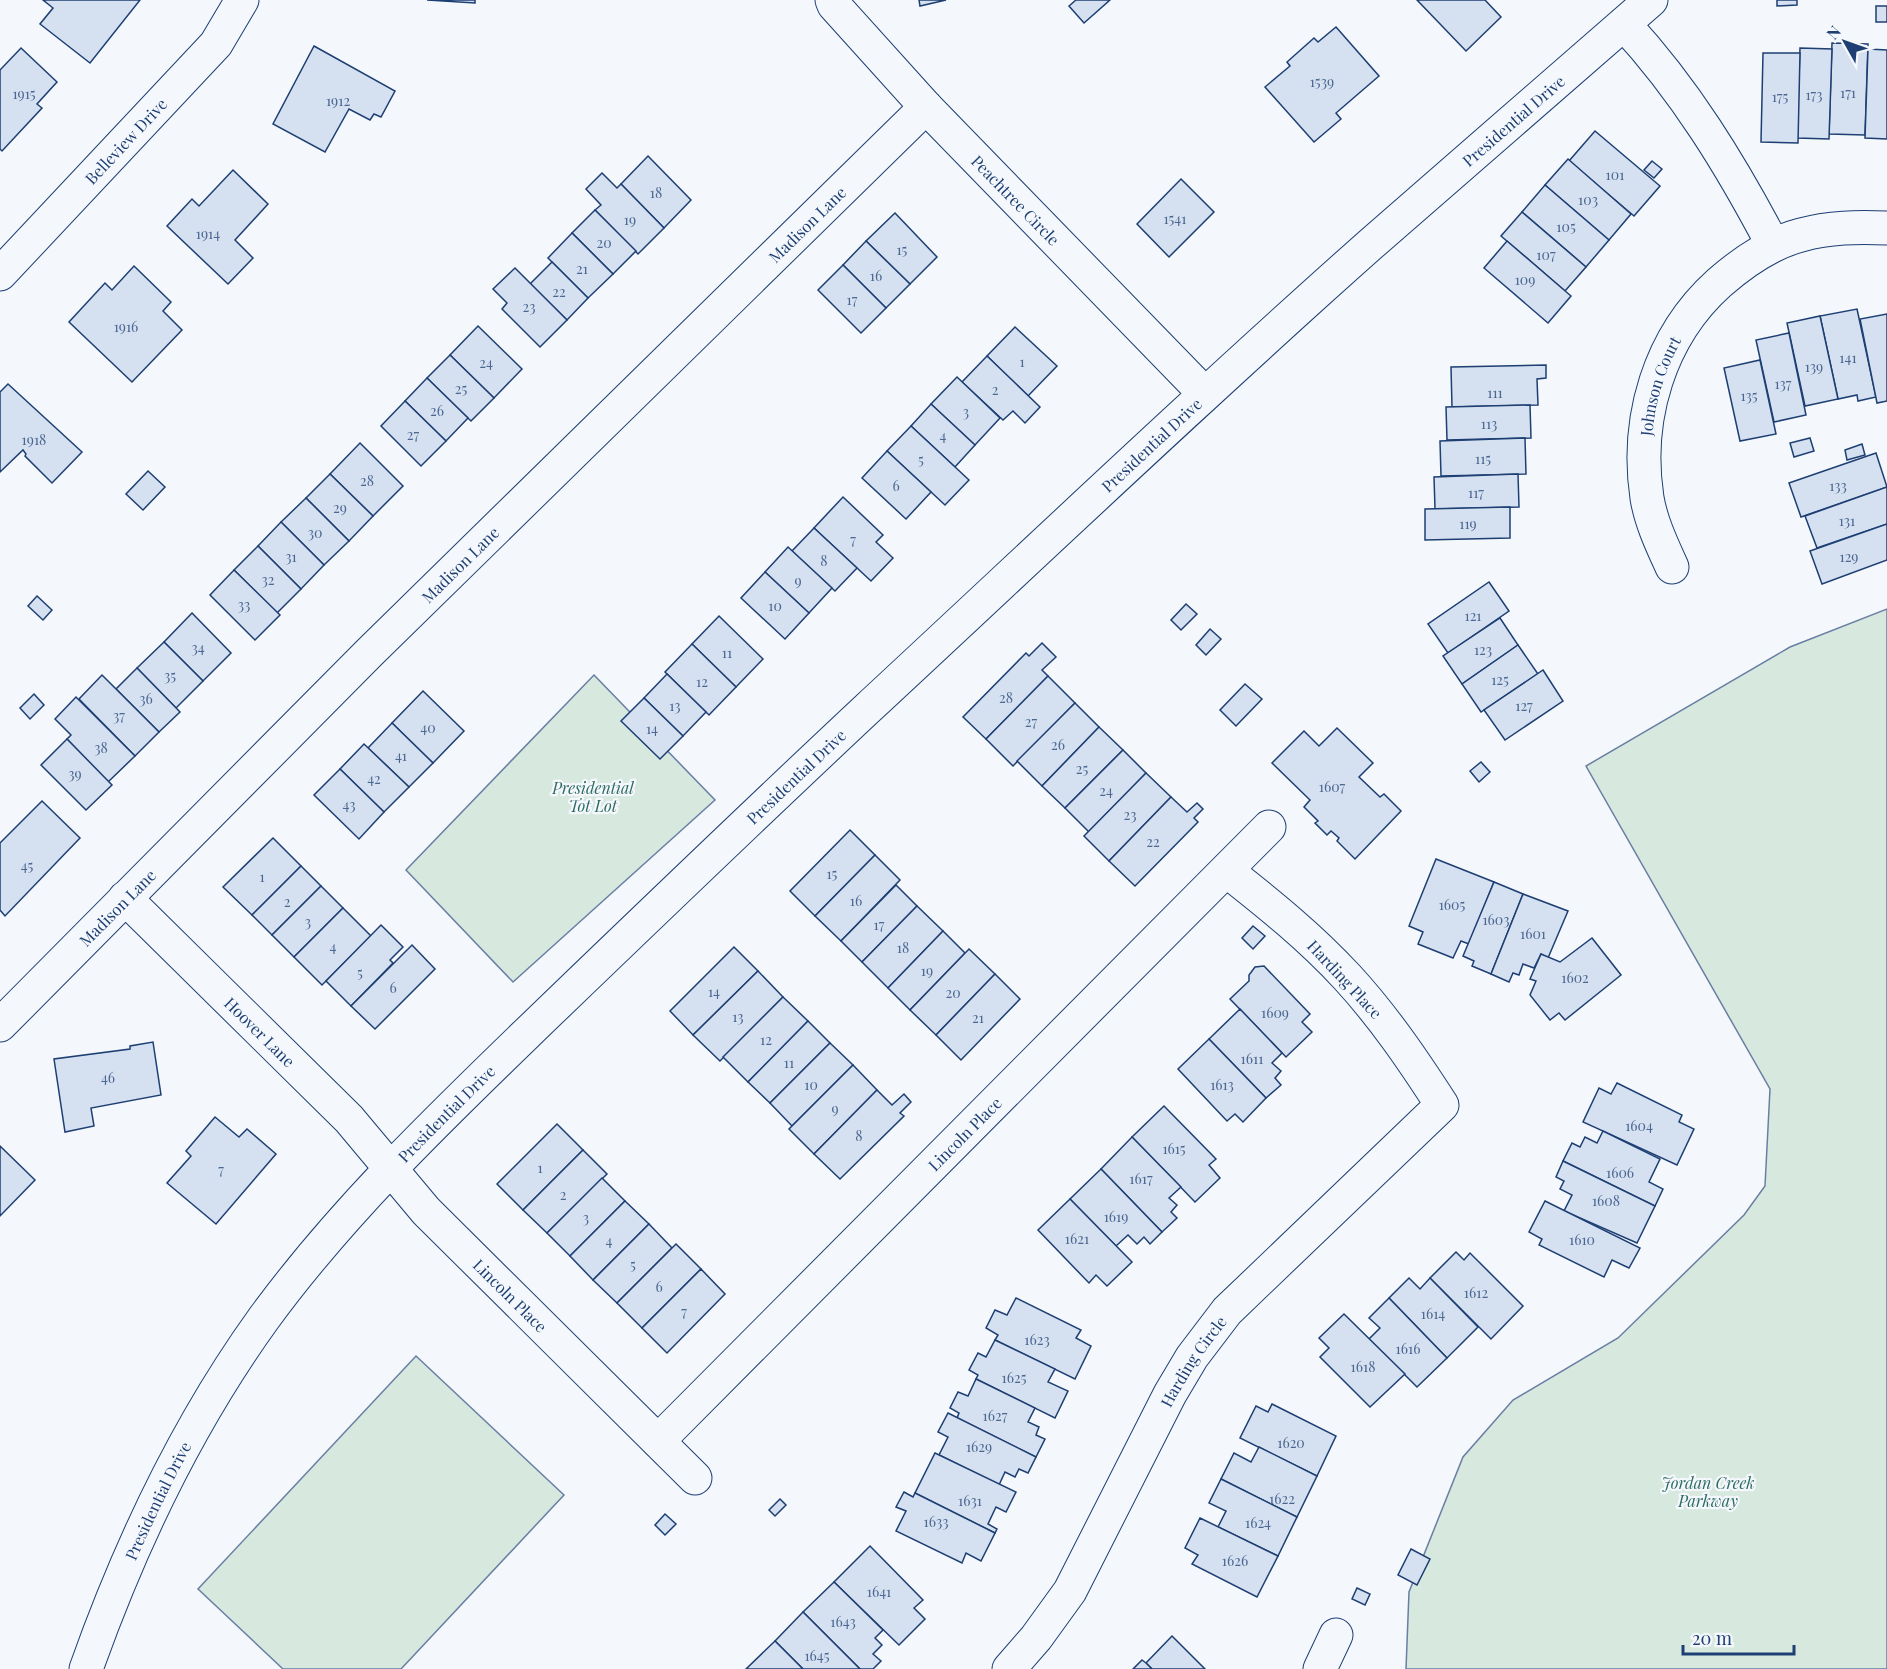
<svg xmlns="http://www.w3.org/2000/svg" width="1887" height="1669" viewBox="0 0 1887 1669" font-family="'Playfair Display',serif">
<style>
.green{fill:#d7e8df;stroke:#687fa3;stroke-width:1.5}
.building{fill:#d5e0f0;stroke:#1d3f73;stroke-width:1.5}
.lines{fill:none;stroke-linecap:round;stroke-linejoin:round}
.minor-casing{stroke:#1d3f73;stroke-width:35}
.tertiary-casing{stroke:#1d3f73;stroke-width:35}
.minor{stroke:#f4f7fb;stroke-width:33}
.tertiary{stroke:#f4f7fb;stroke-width:33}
.labels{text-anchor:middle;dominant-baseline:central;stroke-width:4.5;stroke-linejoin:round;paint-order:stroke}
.number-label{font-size:14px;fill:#4b6792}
.street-label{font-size:16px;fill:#1d3f73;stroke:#f4f7fb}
.park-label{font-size:16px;font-style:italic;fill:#2c6c60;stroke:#f4f7fb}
</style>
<rect width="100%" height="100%" fill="#f4f7fb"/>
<g class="green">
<polygon points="1887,609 1887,1669 1406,1669 1409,1592 1463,1457 1513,1400 1618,1338 1744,1215 1765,1186 1770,1089 1586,766 1790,647"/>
<polygon points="594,675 715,800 513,982 406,870"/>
<polygon points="416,1356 564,1495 401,1669 283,1669 198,1589"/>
</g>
<g class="building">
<polygon points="43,0 140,0 90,63 40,24 53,8"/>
<polygon points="427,0 475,0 475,3"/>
<polygon points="919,0 946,0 920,6"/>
<polygon points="1076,0 1110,0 1084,23 1069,6"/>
<polygon points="1417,0 1485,0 1501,17 1466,51"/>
<polygon points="1777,0 1797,0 1797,5 1777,6"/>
<rect x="1876" y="6" width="11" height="16"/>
<polygon points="1336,27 1379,76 1336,113 1341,119 1314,142 1265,87 1290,66 1287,62 1314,38 1318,42"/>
<polygon points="1832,43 1868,44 1865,135 1829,134"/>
<polygon points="314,46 395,91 381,117 374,114 370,120 349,109 325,152 273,124"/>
<polygon points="21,48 57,82 37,104 42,108 2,151 0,149 0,70"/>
<polygon points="1800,48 1832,49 1829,139 1797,138"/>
<polygon points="1868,49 1887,50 1887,139 1865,138"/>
<polygon points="1763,53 1800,53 1798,143 1761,142"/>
<polygon points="1595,131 1660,186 1634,216 1569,161"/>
<polygon points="648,156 691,200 664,228 621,184"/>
<polygon points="1568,159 1631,214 1609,240 1545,185"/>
<polygon points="1652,161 1662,169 1654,178 1644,170"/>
<polygon points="233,170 268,204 235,240 253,258 228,284 167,226 192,199 199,206"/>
<polygon points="602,173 617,188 621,184 664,228 638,254 595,210 601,205 586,189"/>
<polygon points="1181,179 1214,212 1169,257 1137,224"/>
<polygon points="1545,185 1609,240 1586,267 1522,212"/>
<polygon points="595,210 636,251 613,274 572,233"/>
<polygon points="1522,212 1586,267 1565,291 1501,236"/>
<polygon points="895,213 937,257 910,284 866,241"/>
<polygon points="572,233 613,274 588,298 548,258"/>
<polygon points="866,241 910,284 886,308 843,265"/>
<polygon points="1507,241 1571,296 1548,323 1484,268"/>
<polygon points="552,262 588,298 567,320 530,284"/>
<polygon points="843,265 886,308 861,333 818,290"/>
<polygon points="134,266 171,302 163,311 182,330 132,382 69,322 105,283 112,290"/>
<polygon points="515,268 567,320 540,347 502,309 507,303 493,289"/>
<polygon points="1857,309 1876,397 1858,401 1857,395 1838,399 1820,316"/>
<polygon points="1887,314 1887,401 1877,403 1860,319"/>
<polygon points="1820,316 1838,399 1805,406 1787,323"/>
<polygon points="478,326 522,369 494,398 450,355"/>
<polygon points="1015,327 1057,366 1028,396 987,356"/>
<polygon points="1789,333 1806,415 1774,422 1756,340"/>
<polygon points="450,355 494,398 471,421 427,378"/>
<polygon points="987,356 1040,407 1025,423 1013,411 1003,420 962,382"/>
<polygon points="1760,360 1776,434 1740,441 1724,368"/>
<polygon points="1546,365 1546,378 1537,379 1538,405 1452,407 1451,367"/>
<polygon points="957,377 1000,418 975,445 931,404"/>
<polygon points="427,378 468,418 446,441 405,401"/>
<polygon points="8,384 82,452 52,483 25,456 26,454 23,450 0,472 0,392"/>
<polygon points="405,401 446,441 421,466 381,426"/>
<polygon points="931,404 975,445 955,467 911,426"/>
<polygon points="1530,405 1531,438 1447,440 1446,407"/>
<polygon points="911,426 969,480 945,505 887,451"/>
<polygon points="1525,438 1526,474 1441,476 1440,441"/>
<polygon points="1810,438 1814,451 1794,457 1790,443"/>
<polygon points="360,443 403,486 373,516 330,474"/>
<polygon points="1862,444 1865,455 1847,460 1845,450"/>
<polygon points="887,451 931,492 906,519 862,478"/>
<polygon points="1876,453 1887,487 1801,517 1789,483"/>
<polygon points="148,471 165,487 143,510 126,494"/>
<polygon points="330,474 373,516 349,541 306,498"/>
<polygon points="1518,474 1519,507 1435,509 1434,477"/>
<polygon points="1887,487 1887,524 1817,548 1805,516"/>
<polygon points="843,497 883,535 876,542 893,558 871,581 814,528"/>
<polygon points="306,498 349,541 324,565 281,522"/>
<polygon points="1510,507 1510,538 1425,540 1425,509"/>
<polygon points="281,522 324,565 301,589 258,546"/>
<polygon points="1887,524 1887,560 1822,584 1810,551"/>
<polygon points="814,528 857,568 835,591 792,551"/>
<polygon points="258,546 301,589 277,613 234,570"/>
<polygon points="788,547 832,588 809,613 765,572"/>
<polygon points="234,570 280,615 255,640 210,595"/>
<polygon points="765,572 809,613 785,639 741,598"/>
<polygon points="1489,582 1509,611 1448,653 1428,624"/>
<polygon points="37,596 52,610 43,620 28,606"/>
<polygon points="1186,604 1197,614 1181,630 1171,620"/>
<polygon points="192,613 231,653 203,681 164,642"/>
<polygon points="719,616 763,659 736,687 692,644"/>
<polygon points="1500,618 1518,645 1462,684 1443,656"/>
<polygon points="1210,629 1221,639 1206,655 1196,645"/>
<polygon points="164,642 203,681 176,708 137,668"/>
<polygon points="1042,643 1056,657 1042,670 1048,676 986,739 963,717 1026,653 1029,656"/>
<polygon points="692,644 736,687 709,715 665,672"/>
<polygon points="1518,645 1538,674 1481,712 1462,684"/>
<polygon points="137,668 180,712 159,732 116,689"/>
<polygon points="1543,670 1563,701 1505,740 1484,710"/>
<polygon points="667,674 706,712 683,736 644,698"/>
<polygon points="102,675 159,732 135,756 79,699"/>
<polygon points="1048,676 1075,703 1013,766 986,739"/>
<polygon points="1245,684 1262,699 1236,726 1220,710"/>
<polygon points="423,691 464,731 433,763 392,723"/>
<polygon points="34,694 44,705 30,719 20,708"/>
<polygon points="76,697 135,756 108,782 67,739 71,735 55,719"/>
<polygon points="644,698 683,736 660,759 621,721"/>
<polygon points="1075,703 1099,727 1042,786 1017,761"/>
<polygon points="392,723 433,763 409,787 368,748"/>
<polygon points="1099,727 1123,750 1065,808 1042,786"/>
<polygon points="1337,728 1373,763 1359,777 1380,797 1384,794 1401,811 1355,859 1337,841 1339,838 1331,831 1327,835 1315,823 1318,821 1304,807 1310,800 1272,763 1304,731 1319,746"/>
<polygon points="67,739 112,785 86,810 41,765"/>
<polygon points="364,744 409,787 384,812 340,769"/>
<polygon points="1123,750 1146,773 1089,832 1065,808"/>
<polygon points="1481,762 1490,772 1479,782 1470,771"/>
<polygon points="340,769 384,812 359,839 314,795"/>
<polygon points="1146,773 1171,797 1109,861 1084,836"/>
<polygon points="1171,797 1187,812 1197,803 1203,809 1194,818 1198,822 1135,886 1109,861"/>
<polygon points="42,801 80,838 5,916 0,910 0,843"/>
<polygon points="850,830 875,855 815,916 790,891"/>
<polygon points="273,838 301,866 252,915 223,887"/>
<polygon points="875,855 900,880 841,941 815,916"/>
<polygon points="1436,859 1494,882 1469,944 1461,941 1453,958 1418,944 1423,932 1409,926"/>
<polygon points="301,866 321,886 272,935 252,915"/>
<polygon points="1494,882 1523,894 1491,974 1472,966 1474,961 1463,956"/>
<polygon points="896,885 917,906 862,962 841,941"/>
<polygon points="321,886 343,908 294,957 272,935"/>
<polygon points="1523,894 1568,911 1548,958 1541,954 1534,968 1523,964 1519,975 1513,973 1509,982 1491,974"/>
<polygon points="917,906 943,931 888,988 862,962"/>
<polygon points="343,908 371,936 322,985 294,957"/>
<polygon points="381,925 403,947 390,960 393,963 351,1006 326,981"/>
<polygon points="1253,926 1265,936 1253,949 1242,938"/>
<polygon points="943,931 965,953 910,1010 888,988"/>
<polygon points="1592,938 1621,975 1565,1020 1559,1013 1550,1020 1530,995 1536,981 1530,979 1541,954 1560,962"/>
<polygon points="412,945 435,969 375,1029 351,1006"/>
<polygon points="734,947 758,971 693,1035 670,1011"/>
<polygon points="969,949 995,974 936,1035 910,1010"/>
<polygon points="1264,966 1310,1014 1302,1022 1312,1032 1286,1057 1230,999 1249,981 1249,975 1255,967"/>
<polygon points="758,971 783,997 720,1061 693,1035"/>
<polygon points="995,974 1020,999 961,1060 936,1035"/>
<polygon points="783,997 808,1021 748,1082 723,1057"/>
<polygon points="1240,1009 1282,1053 1272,1063 1281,1071 1275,1078 1281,1085 1266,1098 1209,1039"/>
<polygon points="808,1021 830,1043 770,1103 748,1082"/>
<polygon points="1209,1039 1266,1098 1243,1122 1235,1114 1227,1121 1178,1069"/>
<polygon points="153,1042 161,1095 91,1108 94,1126 65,1132 54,1059 130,1049 130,1046"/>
<polygon points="830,1043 853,1065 792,1126 770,1103"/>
<polygon points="853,1065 877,1090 814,1154 789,1129"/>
<polygon points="1617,1083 1682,1115 1679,1122 1694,1129 1677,1165 1583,1122 1599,1088 1611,1094"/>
<polygon points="877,1090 892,1105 904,1094 911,1102 900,1113 904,1116 840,1179 814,1154"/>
<polygon points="1164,1106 1216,1159 1209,1165 1220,1178 1195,1202 1132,1137"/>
<polygon points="215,1117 239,1137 247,1129 276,1154 216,1224 167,1183 191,1156 186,1151"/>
<polygon points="557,1124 583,1150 523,1210 497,1184"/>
<polygon points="1603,1131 1660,1159 1649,1182 1663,1189 1655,1206 1563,1161 1572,1143 1580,1147 1585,1137 1597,1143"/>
<polygon points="1132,1137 1181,1187 1169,1198 1177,1205 1171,1212 1177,1218 1162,1232 1101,1169"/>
<polygon points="0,1146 35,1180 0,1216"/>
<polygon points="583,1150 607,1174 547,1233 523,1210"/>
<polygon points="1563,1161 1655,1206 1637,1243 1564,1211 1572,1195 1560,1189 1564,1181 1556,1177"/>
<polygon points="1101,1169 1162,1232 1150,1244 1144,1237 1137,1244 1128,1235 1116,1246 1070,1199"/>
<polygon points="602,1178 625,1201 570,1256 547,1233"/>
<polygon points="1070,1199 1132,1262 1107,1286 1096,1275 1089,1283 1038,1230"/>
<polygon points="625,1201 649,1224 593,1280 570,1256"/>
<polygon points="1545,1201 1640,1248 1629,1268 1612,1260 1604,1277 1539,1245 1542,1239 1529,1232"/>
<polygon points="649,1224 672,1248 617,1303 593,1280"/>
<polygon points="676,1244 701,1269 642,1328 617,1303"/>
<polygon points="1456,1252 1464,1260 1470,1253 1523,1306 1491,1339 1430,1278"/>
<polygon points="701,1269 725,1294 667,1353 642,1328"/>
<polygon points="1409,1278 1420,1289 1430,1278 1478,1327 1447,1358 1389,1298"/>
<polygon points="1016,1298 1081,1330 1076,1338 1091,1346 1075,1379 995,1340 998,1335 986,1328 995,1310 1007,1315"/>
<polygon points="1389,1298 1447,1358 1417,1387 1369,1339 1380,1328 1369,1318"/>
<polygon points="1344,1314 1405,1374 1370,1407 1320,1357 1329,1348 1319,1338"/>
<polygon points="995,1340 1055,1369 1048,1382 1068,1391 1055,1418 976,1379 978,1375 969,1370 978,1353 986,1357"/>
<polygon points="976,1379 1035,1408 1028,1422 1039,1427 1036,1435 1045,1439 1036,1457 957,1418 959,1413 950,1408 958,1392 968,1396"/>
<polygon points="1272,1404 1336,1436 1317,1476 1240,1438 1256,1406 1268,1412"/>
<polygon points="948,1413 1036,1457 1028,1473 1019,1469 1015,1477 1005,1472 999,1485 939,1455 948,1437 938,1432"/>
<polygon points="1259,1447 1317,1476 1297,1517 1221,1479 1234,1453 1251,1462"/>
<polygon points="935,1453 1016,1492 1006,1512 996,1507 988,1524 997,1529 995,1533 915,1493"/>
<polygon points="1221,1479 1297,1517 1278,1556 1218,1527 1226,1511 1209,1503"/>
<polygon points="904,1492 913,1497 915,1493 995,1533 981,1561 966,1553 962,1563 896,1531 906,1511 896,1507"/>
<polygon points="780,1499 786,1505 775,1516 769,1510"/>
<polygon points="665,1514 676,1524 665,1535 655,1525"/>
<polygon points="1200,1518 1278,1556 1257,1597 1192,1564 1198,1555 1185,1548"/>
<polygon points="870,1546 923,1600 914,1608 925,1619 899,1645 834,1582"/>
<polygon points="1411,1549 1430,1559 1417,1585 1398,1575"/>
<polygon points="834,1582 883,1630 875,1638 882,1645 873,1654 881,1661 873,1669 860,1669 803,1612"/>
<polygon points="1357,1588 1370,1594 1365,1605 1352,1599"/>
<polygon points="803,1612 860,1669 803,1669 775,1641"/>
<polygon points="1172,1636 1205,1669 1152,1669 1146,1663"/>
<polygon points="775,1641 803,1669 746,1669"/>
<polygon points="1142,1660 1146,1663 1152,1669 1133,1669"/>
</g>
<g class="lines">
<defs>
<g id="minor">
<path id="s1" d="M832,0L834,5L926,107L1205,394"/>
<path d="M1624,24C1685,90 1731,165 1773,245"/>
<path id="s2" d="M0,274L216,44L242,0"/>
<path id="s3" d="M1672,567C1662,545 1651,522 1647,498C1635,419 1659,337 1719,283C1743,262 1770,243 1801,235C1830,227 1857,227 1887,228"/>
<path id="s4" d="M125,898L349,1119L426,1211L695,1478"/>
<path id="s5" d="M0,1025L369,653L926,107"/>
<path id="s6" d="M658,1441L1269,827"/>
<path id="s7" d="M1009,1669L1036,1638L1070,1591L1170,1394L1192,1357L1227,1311L1442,1105C1413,1060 1383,1016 1347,977C1310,937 1269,904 1227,871"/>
<polyline points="1320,1669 1336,1635"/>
</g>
<g id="tertiary">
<path id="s8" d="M86,1669C130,1545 186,1426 264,1318C346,1206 449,1109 548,1013C654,911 760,809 868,708C1035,553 1200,396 1371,244C1464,162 1558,82 1651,0"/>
</g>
</defs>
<use href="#minor" class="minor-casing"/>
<use href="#tertiary" class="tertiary-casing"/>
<use href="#minor" class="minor"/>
<use href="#tertiary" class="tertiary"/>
</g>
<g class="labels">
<g class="number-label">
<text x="1322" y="81">1539</text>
<text x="1848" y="92">171</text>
<text x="24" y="93">1915</text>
<text x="1814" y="94">173</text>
<text x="1780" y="96">175</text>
<text x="338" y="100">1912</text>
<text x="1615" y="174">101</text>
<text x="656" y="192">18</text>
<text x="1588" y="199">103</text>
<text x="1175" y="218">1541</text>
<text x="630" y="219">19</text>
<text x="1566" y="226">105</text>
<text x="208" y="233">1914</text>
<text x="604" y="242">20</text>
<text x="902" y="249">15</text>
<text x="1546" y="254">107</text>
<text x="582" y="268">21</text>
<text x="876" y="275">16</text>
<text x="1525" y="279">109</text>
<text x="559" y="291">22</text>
<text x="852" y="299">17</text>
<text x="529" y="306">23</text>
<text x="126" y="326">1916</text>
<text x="1848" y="357">141</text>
<text x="1022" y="361">1</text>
<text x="486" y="362">24</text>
<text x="1814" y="366">139</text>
<text x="1783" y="383">137</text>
<text x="461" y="388">25</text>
<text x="995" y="389">2</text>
<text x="1495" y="392">111</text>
<text x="1749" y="395">135</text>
<text x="437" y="410">26</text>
<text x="966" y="411">3</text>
<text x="1489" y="423">113</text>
<text x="413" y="434">27</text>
<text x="943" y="435">4</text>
<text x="34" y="439">1918</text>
<text x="1483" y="458">115</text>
<text x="921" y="459">5</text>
<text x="367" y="480">28</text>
<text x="896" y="485">6</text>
<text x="1838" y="485">133</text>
<text x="1476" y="492">117</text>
<text x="340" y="507">29</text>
<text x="1847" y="520">131</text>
<text x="1468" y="523">119</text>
<text x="315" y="532">30</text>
<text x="853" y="539">7</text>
<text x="291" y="556">31</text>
<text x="1849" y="556">129</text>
<text x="824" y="560">8</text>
<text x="268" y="579">32</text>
<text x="798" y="580">9</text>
<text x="244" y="604">33</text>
<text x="775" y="605">10</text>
<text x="1473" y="615">121</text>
<text x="198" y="647">34</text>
<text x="1483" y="649">123</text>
<text x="727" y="652">11</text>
<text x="170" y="675">35</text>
<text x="1500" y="679">125</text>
<text x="702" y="681">12</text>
<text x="1006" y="697">28</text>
<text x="146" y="698">36</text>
<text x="675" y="705">13</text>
<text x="1524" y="705">127</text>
<text x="119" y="715">37</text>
<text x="1031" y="721">27</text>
<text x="428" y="727">40</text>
<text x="652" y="728">14</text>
<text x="1058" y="744">26</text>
<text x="101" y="747">38</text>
<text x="401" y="755">41</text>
<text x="1082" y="768">25</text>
<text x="75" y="773">39</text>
<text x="374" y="778">42</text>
<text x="1332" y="786">1607</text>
<text x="1106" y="790">24</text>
<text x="349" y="804">43</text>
<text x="1130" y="814">23</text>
<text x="1153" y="841">22</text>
<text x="27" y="865">45</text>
<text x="832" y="873">15</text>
<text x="262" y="876">1</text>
<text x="856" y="900">16</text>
<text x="287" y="901">2</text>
<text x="1452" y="904">1605</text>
<text x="1496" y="919">1603</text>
<text x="308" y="921">3</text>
<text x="879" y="924">17</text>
<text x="1533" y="933">1601</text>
<text x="333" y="946">4</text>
<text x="903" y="947">18</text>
<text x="927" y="970">19</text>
<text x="360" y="972">5</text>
<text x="1575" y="977">1602</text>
<text x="393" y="987">6</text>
<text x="714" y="991">14</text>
<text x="953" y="992">20</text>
<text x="1275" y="1012">1609</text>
<text x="738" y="1016">13</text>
<text x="978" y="1017">21</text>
<text x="766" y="1039">12</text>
<text x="1252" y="1058">1611</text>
<text x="789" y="1062">11</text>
<text x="108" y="1077">46</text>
<text x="811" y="1084">10</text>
<text x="1222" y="1084">1613</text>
<text x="835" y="1108">9</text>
<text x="1639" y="1125">1604</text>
<text x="859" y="1135">8</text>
<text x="1174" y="1148">1615</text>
<text x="540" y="1167">1</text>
<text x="221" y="1169">7</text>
<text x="1620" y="1172">1606</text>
<text x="1141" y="1178">1617</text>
<text x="563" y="1194">2</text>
<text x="1606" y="1200">1608</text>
<text x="1116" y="1216">1619</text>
<text x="586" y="1217">3</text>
<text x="1077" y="1238">1621</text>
<text x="1582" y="1239">1610</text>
<text x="609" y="1240">4</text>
<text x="633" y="1264">5</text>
<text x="659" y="1286">6</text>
<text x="1476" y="1292">1612</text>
<text x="684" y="1311">7</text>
<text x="1433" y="1313">1614</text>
<text x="1037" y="1339">1623</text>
<text x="1408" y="1348">1616</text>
<text x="1363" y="1366">1618</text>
<text x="1014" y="1377">1625</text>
<text x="995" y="1415">1627</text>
<text x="1291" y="1442">1620</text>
<text x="979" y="1446">1629</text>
<text x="1282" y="1498">1622</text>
<text x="970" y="1500">1631</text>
<text x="936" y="1521">1633</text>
<text x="1258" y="1522">1624</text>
<text x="1235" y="1560">1626</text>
<text x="879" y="1591">1641</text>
<text x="843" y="1621">1643</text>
<text x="817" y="1655">1645</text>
</g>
<g class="street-label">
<text stroke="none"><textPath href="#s8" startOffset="2127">Presidential Drive</textPath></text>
<text stroke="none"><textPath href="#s2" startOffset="183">Belleview Drive</textPath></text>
<text stroke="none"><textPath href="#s1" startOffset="272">Peachtree Circle</textPath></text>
<text stroke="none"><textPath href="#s5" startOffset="1137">Madison Lane</textPath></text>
<text stroke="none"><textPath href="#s3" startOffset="188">Johnson Court</textPath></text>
<text stroke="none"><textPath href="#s8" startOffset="1641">Presidential Drive</textPath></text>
<text stroke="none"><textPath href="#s5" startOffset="651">Madison Lane</textPath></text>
<text stroke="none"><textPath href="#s8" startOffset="1155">Presidential Drive</textPath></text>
<text stroke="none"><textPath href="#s5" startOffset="166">Madison Lane</textPath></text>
<text transform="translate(1345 979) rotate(47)">Harding Place</text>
<text stroke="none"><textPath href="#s4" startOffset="190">Hoover Lane</textPath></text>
<text stroke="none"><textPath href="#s8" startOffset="669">Presidential Drive</textPath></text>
<text stroke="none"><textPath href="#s6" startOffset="434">Lincoln Place</textPath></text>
<text stroke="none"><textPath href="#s4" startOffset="554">Lincoln Place</textPath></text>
<text stroke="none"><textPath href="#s7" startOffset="360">Harding Circle</textPath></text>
<text stroke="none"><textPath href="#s8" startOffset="183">Presidential Drive</textPath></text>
</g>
<g class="park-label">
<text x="593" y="787">Presidential<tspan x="593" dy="18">Tot Lot</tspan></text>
<text x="1708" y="1482">Jordan Creek<tspan x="1708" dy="18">Parkway</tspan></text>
</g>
</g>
<g transform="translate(1845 42) rotate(310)" stroke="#f4f7fb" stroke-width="4.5" paint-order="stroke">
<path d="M0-4.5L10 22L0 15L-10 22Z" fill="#1d3f73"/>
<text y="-9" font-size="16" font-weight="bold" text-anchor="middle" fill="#1d3f73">N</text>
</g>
<path d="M1683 1645v9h111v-9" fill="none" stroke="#1d3f73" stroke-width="3"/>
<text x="1692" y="1645" font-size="18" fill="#1d3f73" stroke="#f4f7fb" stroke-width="4.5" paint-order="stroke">20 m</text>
</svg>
